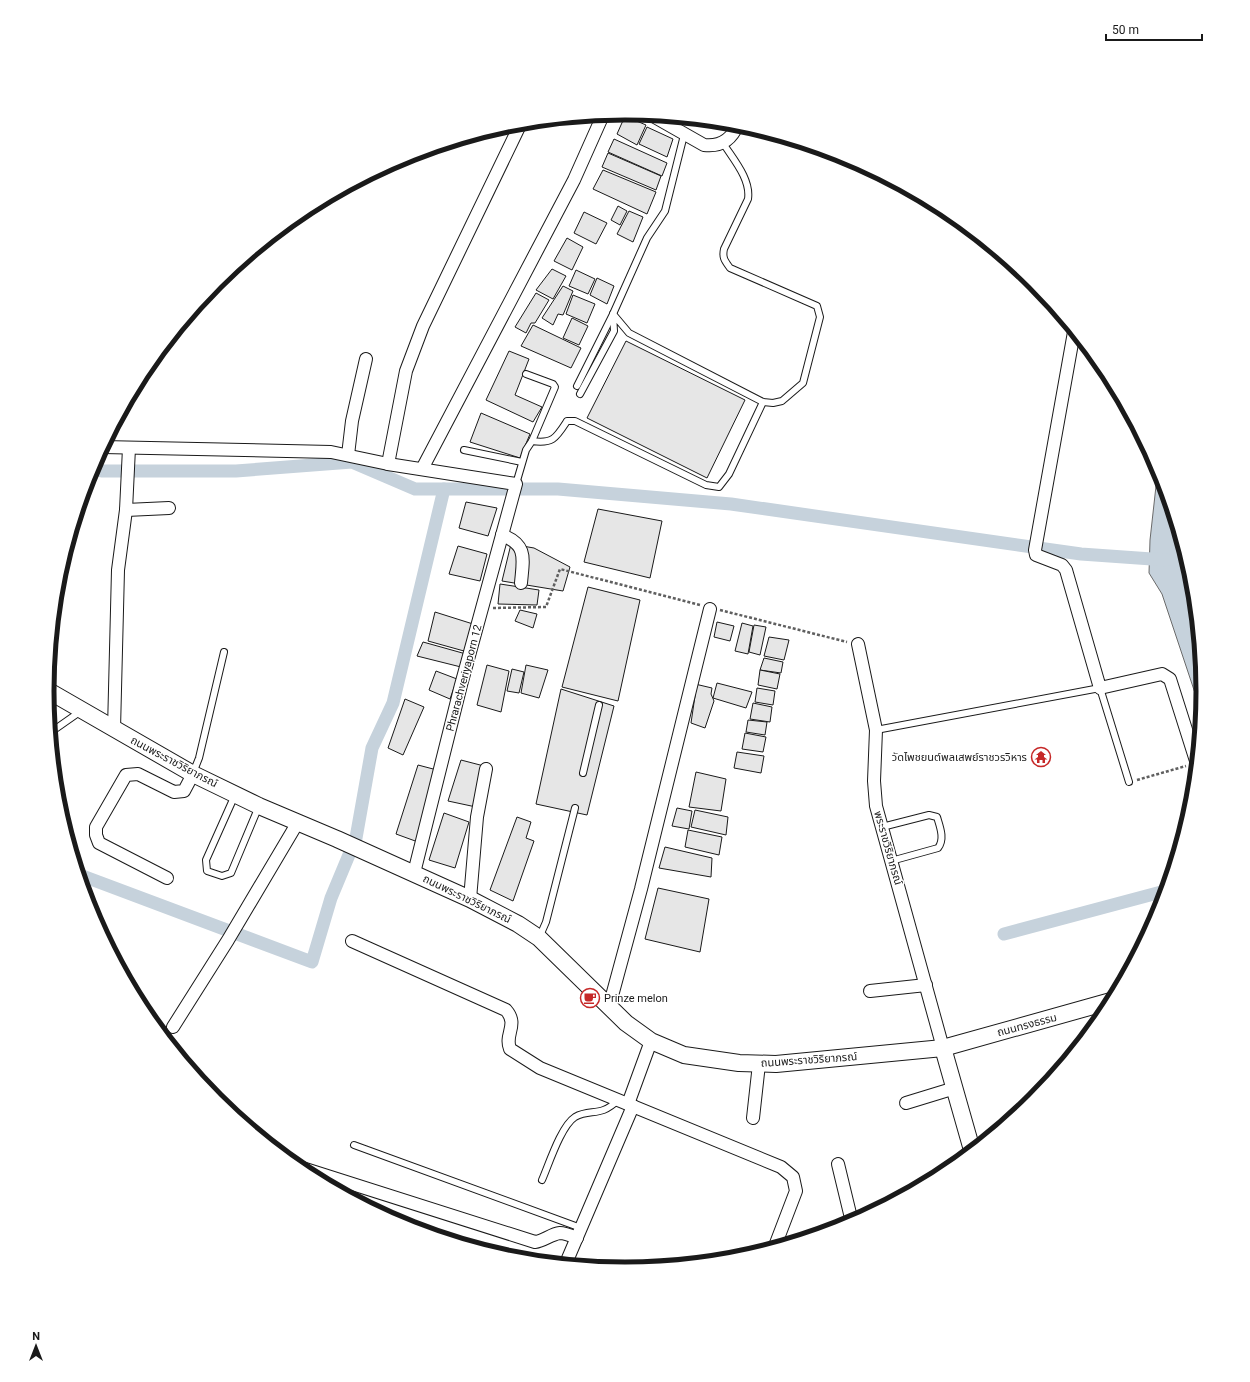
<svg xmlns="http://www.w3.org/2000/svg" width="1250" height="1382" viewBox="0 0 1250 1382" font-family="Roboto,'Noto Sans Thai',sans-serif">
<style>
.water{fill:#c6d2dc;stroke:#6a6a6a}
.lines{fill:none;stroke-linecap:round;stroke-linejoin:round}
.canal{stroke:#c6d2dc;stroke-width:13}
.building{fill:#e6e6e6;stroke:#1a1a1a}
.lane-casing{stroke:#1a1a1a;stroke-width:8}
.street-casing{stroke:#1a1a1a;stroke-width:14}
.secondary-casing{stroke:#1a1a1a;stroke-width:18}
.path{stroke:#5f5f5f;stroke-width:2.5;stroke-dasharray:3 2;stroke-linecap:butt}
.lane{stroke:#fff;stroke-width:6}
.street{stroke:#fff;stroke-width:12}
.secondary{stroke:#fff;stroke-width:16}
.labels{text-anchor:middle;dominant-baseline:central;stroke-width:3;stroke-linejoin:round;paint-order:stroke}
.street-label{font-size:11px;fill:#1a1a1a;stroke:#fff}
.poi-label{font-size:11px;fill:#1a1a1a;stroke:#fff;text-anchor:end}
.rim{fill:none;stroke:#1a1a1a;stroke-width:5}
</style>
<rect width="100%" height="100%" fill="#fff"/>
<polygon class="water" points="1158,468 1187,564 1184,580 1195,614 1203,691 1201,711 1162,594 1149,573 1150,540"/>
<g class="lines">
<g class="canal">
<polyline points="92,468 102,471 236,471 352,462 415,489 558,489 731,504 1081,554 1166,560"/>
<polyline points="80,875 312,962 331,898 356,838 372,748 393,703 444,489"/>
<polyline points="1004,934 1165,891"/>
</g>
</g>
<g class="building">
<polygon points="625,116 646,125 637,145 617,134"/>
<polygon points="647,127 673,139 667,157 639,144"/>
<polygon points="614,139 667,163 662,176 608,152"/>
<polygon points="608,153 661,176 656,190 602,167"/>
<polygon points="603,170 656,192 647,214 593,189"/>
<polygon points="618,206 627,211 620,225 611,220"/>
<polygon points="629,211 643,217 633,242 617,234"/>
<polygon points="584,212 607,223 596,244 574,233"/>
<polygon points="567,238 583,247 572,270 554,261"/>
<polygon points="552,269 566,276 553,299 536,290"/>
<polygon points="576,270 595,279 588,294 569,286"/>
<polygon points="597,278 614,286 607,304 590,295"/>
<polygon points="563,286 573,291 563,315 558,314 553,325 542,318"/>
<polygon points="536,293 549,300 535,323 531,323 526,333 515,327"/>
<polygon points="573,295 595,304 587,323 566,314"/>
<polygon points="572,318 588,326 579,345 563,338"/>
<polygon points="533,325 581,348 571,368 521,346"/>
<polygon points="626,341 745,400 707,478 587,418"/>
<polygon points="509,351 529,359 515,395 542,407 533,422 486,400"/>
<polygon points="481,413 530,434 520,458 470,442"/>
<polygon points="466,502 497,508 488,536 459,528"/>
<polygon points="598,509 662,521 650,578 584,562"/>
<polygon points="511,544 534,548 570,567 563,591 502,581"/>
<polygon points="458,546 487,554 480,581 449,574"/>
<polygon points="500,584 539,590 537,605 498,604"/>
<polygon points="588,587 640,600 618,701 562,687"/>
<polygon points="520,610 537,614 533,628 515,621"/>
<polygon points="435,612 473,624 464,651 428,641"/>
<polygon points="717,622 734,626 730,641 714,637"/>
<polygon points="742,623 753,626 748,654 735,651"/>
<polygon points="754,625 766,627 760,655 749,652"/>
<polygon points="769,637 789,640 784,660 764,656"/>
<polygon points="423,642 466,654 461,667 417,656"/>
<polygon points="764,658 783,662 781,673 760,670"/>
<polygon points="487,665 509,671 501,712 477,705"/>
<polygon points="526,665 548,670 539,698 521,693"/>
<polygon points="512,669 524,672 519,693 507,691"/>
<polygon points="760,670 780,674 777,689 758,685"/>
<polygon points="436,671 457,679 450,699 429,690"/>
<polygon points="717,683 752,692 746,708 713,698"/>
<polygon points="695,684 712,688 711,694 714,701 705,728 691,723 695,696"/>
<polygon points="757,688 775,691 773,705 755,702"/>
<polygon points="561,689 614,706 587,815 536,804"/>
<polygon points="405,699 424,707 403,755 388,748"/>
<polygon points="753,703 772,707 770,722 750,719"/>
<polygon points="748,720 767,722 765,735 746,732"/>
<polygon points="745,733 766,737 763,752 742,749"/>
<polygon points="737,752 764,756 761,773 734,768"/>
<polygon points="461,760 484,766 476,807 448,801"/>
<polygon points="418,765 437,770 418,842 396,834"/>
<polygon points="696,772 726,779 721,811 689,807"/>
<polygon points="677,808 692,811 689,829 672,826"/>
<polygon points="695,810 728,817 726,835 691,827"/>
<polygon points="444,813 469,822 455,868 429,860"/>
<polygon points="517,817 531,822 526,838 534,841 513,901 490,890"/>
<polygon points="688,830 722,837 719,855 685,847"/>
<polygon points="665,847 712,858 711,877 659,868"/>
<polygon points="658,888 709,899 700,952 645,939"/>
</g>
<g class="lines">
<defs>
<g id="lane">
<polyline points="526,374 553,384 555,387 532,441"/>
<polyline points="577,386 613,314 647,238 665,211 684,135"/>
<path d="M580,394L614,331L613,314L629,333L763,402L773,403L782,401L803,383L820,317L817,306L730,268C725,261 722,258 724,249L748,199C751,179 733,159 723,143"/>
<polyline points="464,450 522,462"/>
<path d="M516,484L526,450L532,441C553,444 556,438 567,421H575L706,485L719,487L729,474L763,402"/>
<polyline points="876,730 1100,688 1129,782"/>
<polyline points="51,732 81,711"/>
<polyline points="193,773 199,758 224,652"/>
<polyline points="583,773 599,705"/>
<polyline points="235,795 206,860 207,871 222,876 231,873 259,806"/>
<path d="M882,827L929,815L937,817C940,827 945,839 938,848L891,861"/>
<polyline points="539,938 546,922 575,808"/>
<polyline points="354,1145 581,1228"/>
<path d="M542,1180C549,1164 561,1126 575,1117C591,1108 600,1118 618,1100"/>
</g>
<g id="street">
<path d="M653,116L704,145C721,147 732,139 738,124"/>
<polyline points="1074,332 1035,550 1036,555 1062,565 1066,570 1100,688 1162,674 1170,679 1196,761"/>
<polyline points="103,447 331,452 388,464 516,484 461,685 414,873"/>
<polyline points="348,455 352,421 366,359"/>
<polyline points="388,464 406,371 423,326 521,123"/>
<polyline points="422,469 574,180 603,115"/>
<polyline points="126,510 169,508"/>
<path d="M502,535C528,545 523,559 521,583"/>
<polyline points="858,644 876,730 874,781 876,806 943,1048"/>
<polyline points="114,729 118,570 126,510 129,448"/>
<polyline points="167,878 99,843 96,835 96,827 126,775 138,774 174,792 184,791 193,774"/>
<polyline points="470,899 477,817 486,769"/>
<path d="M352,941L506,1010C519,1025 504,1034 510,1049L540,1068L781,1167L793,1177L796,1191L775,1246"/>
<polyline points="870,991 926,985"/>
<polyline points="609,1007 641,889 710,609"/>
<polyline points="173,1027 228,940 298,822"/>
<polyline points="906,1103 955,1088"/>
<polyline points="628,1104 651,1041"/>
<polyline points="753,1118 759,1064"/>
<polyline points="838,1164 852,1222"/>
<path d="M299,1167L535,1242C544,1241 551,1234 560,1233C565,1233 572,1236 577,1238"/>
<polyline points="566,1263 633,1106"/>
</g>
<g id="secondary">
<polyline points="47,690 193,774 259,806 337,839 470,899 518,924 539,938 626,1023 651,1041 684,1055 739,1063 776,1064 943,1048 1111,1001"/>
<polyline points="943,1048 972,1150"/>
</g>
</defs>
<use href="#lane" class="lane-casing"/>
<use href="#street" class="street-casing"/>
<use href="#secondary" class="secondary-casing"/>
<g class="path">
<polyline points="493,608 546,607 560,569 700,605"/>
<polyline points="720,610 847,642"/>
<polyline points="1137,780 1186,766"/>
</g>
<use href="#lane" class="lane"/>
<use href="#street" class="street"/>
<use href="#secondary" class="secondary"/>
</g>
<defs>
<symbol id="temple-ring" viewBox="-11 -11 22 22"><circle r="9.5" fill="#fff" stroke="#c62828" stroke-width="1.5"/><path d="M0-6L5-2H3V0L6.5 2.5H4V6H1.5V3h-3V6H-4V2.5H-6.5L-3 0V-2H-5Z" fill="#c62828"/></symbol>
<symbol id="cafe-ring" viewBox="-11 -11 22 22"><circle r="9.5" fill="#fff" stroke="#c62828" stroke-width="1.5"/><path d="M-5.5-4.5H6V0H3Q3 3.5 0 3.5H-2.5Q-5.5 3.5-5.5 0ZM3-3.2v2h1.7v-2ZM-6 4.5H4V6H-6Z" fill="#c62828"/></symbol>
</defs>
<g fill-rule="evenodd">
<use href="#temple-ring" x="1030" y="746" width="22" height="22"/>
<use href="#cafe-ring" x="579" y="987" width="22" height="22"/>
</g>
<g class="labels">
<g class="street-label">
<text transform="translate(464 678) rotate(-75)">Phrarachveriyaporn 12</text>
<text transform="translate(174 762) rotate(28)">ถนนพระราชวิริยาภรณ์</text>
<text transform="translate(888 848) rotate(74)">พระราชวิริยาภรณ์</text>
<text transform="translate(467 899) rotate(26)">ถนนพระราชวิริยาภรณ์</text>
<text transform="translate(1027 1025) rotate(-15)">ถนนทรงธรรม</text>
<text transform="translate(809 1060) rotate(-4)">ถนนพระราชวิริยาภรณ์</text>
</g>
<g class="poi-label">
<text x="1027" y="757">วัดไพชยนต์พลเสพย์ราชวรวิหาร</text>
<text x="604" y="998" text-anchor="start">Prinze melon</text>
</g>
</g>
<path d="M0 0H1250V1382H0ZM54 691a571 571 0 1 1 1142 0a571 571 0 1 1-1142 0Z" fill="#fff" fill-rule="evenodd"/>
<path class="rim" d="M54 691a571 571 0 1 1 1142 0a571 571 0 1 1-1142 0Z"/>
<g transform="translate(36 1346)" stroke="#ffffff" stroke-width="3" paint-order="stroke">
<path d="M0-3L7 15L0 10L-7 15Z" fill="#1a1a1a"/>
<text y="-6" font-size="11" font-weight="bold" text-anchor="middle" fill="#1a1a1a">N</text>
</g>
<path d="M1106 34v6h96v-6" fill="none" stroke="#1a1a1a" stroke-width="2"/>
<text x="1112" y="34" font-size="12" fill="#1a1a1a" stroke="#ffffff" stroke-width="3" paint-order="stroke">50 m</text>
</svg>
